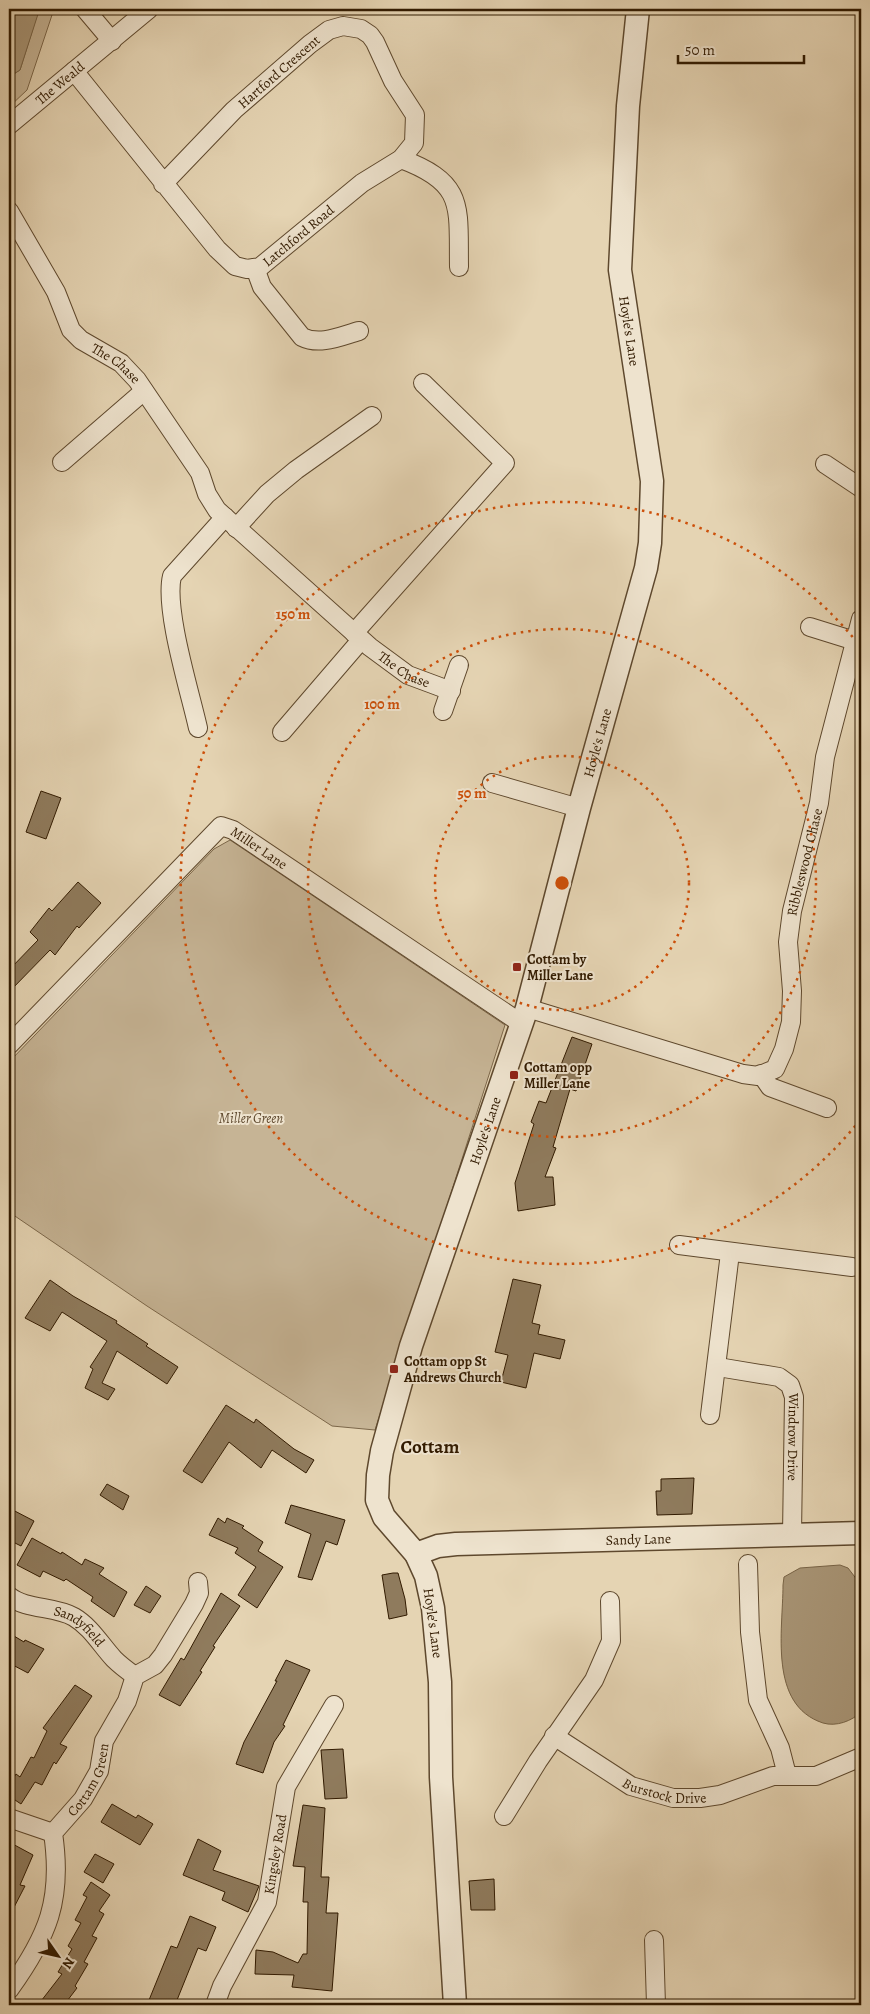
<svg xmlns="http://www.w3.org/2000/svg" width="870" height="2014" viewBox="0 0 870 2014" font-family="Alegreya,serif">
<style>
.green{fill:#c6b495;stroke:#7c674a}
.water{fill:#a89576;stroke:#786447}
.building{fill:#8f7b5d;stroke:#311a00}
.lines{fill:none;stroke-linecap:round;stroke-linejoin:round}
.minor-casing{stroke:#5e482d;stroke-width:20}
.tertiary-casing{stroke:#5e482d;stroke-width:25}
.minor{stroke:#eee3ce;stroke-width:18}
.tertiary{stroke:#eee3ce;stroke-width:22}
.ring{fill:none;stroke:#cd500a;stroke-width:2.5;stroke-dasharray:2.5 5}
.poi-dot{fill:#8f2418;stroke:#eee3ce;stroke-width:2}
.labels{text-anchor:middle;dominant-baseline:central;stroke-width:4;stroke-linejoin:round;paint-order:stroke}
.street-label{font-size:14px;fill:#311a00;stroke:#eee3ce}
.poi-label{font-size:14px;font-weight:bold;fill:#311a00;stroke:#eee3ce;text-anchor:start}
.park-label{font-size:14px;font-style:italic;fill:#5e482d;stroke:#eee3ce}
.district-label{font-size:19px;font-weight:bold;fill:#311a00;stroke:#eee3ce}
.centre{fill:#cd500a;stroke:#eee3ce;stroke-width:2.5}
.ring-label{font-size:15px;text-anchor:middle;font-weight:bold;fill:#cd500a;stroke:#eee3ce;stroke-width:4;stroke-linejoin:round;paint-order:stroke}
</style>
<rect width="100%" height="100%" fill="#e5d4b3"/>
<filter id="stains"><feTurbulence type="fractalNoise" baseFrequency=".004" numOctaves="4"/><feColorMatrix values="0 0 0 0 .2 0 0 0 0 .09 0 0 0 0 .02 0 0 0 .5 -.17"/></filter>
<radialGradient id="worn" r=".72"><stop offset=".6" stop-color="#630" stop-opacity="0"/><stop offset="1" stop-color="#630" stop-opacity=".3"/></radialGradient>
<g class="green">
<polygon points="39,9 54,9 27,90 9,107 9,77 20,70"/>
<polygon points="230,840 505,1025 375,1430 332,1426 147,1306 9,1212 9,1062 214,849"/>
</g>
<g class="water">
<polygon points="9,9 23,13 39,11 20,70 9,77"/>
<path d="M840,1565L848,1568L861,1585V1712C852,1721 836,1727 823,1723C768,1705 783,1630 783,1585L784,1577L800,1568Z"/>
</g>
<g class="building">
<polygon points="41,791 61,798 46,839 26,832"/>
<polygon points="78,882 101,903 79,928 77,926 55,955 50,950 9,992 9,970 38,940 30,932 49,908 52,911"/>
<polygon points="572,1037 592,1044 576,1091 570,1089 553,1147 556,1148 545,1177 553,1177 555,1205 518,1211 515,1183 534,1124 531,1122 539,1101 546,1103"/>
<polygon points="513,1279 541,1285 532,1323 540,1325 538,1334 565,1340 560,1359 534,1353 526,1388 501,1382 508,1355 495,1352"/>
<polygon points="50,1280 73,1296 117,1321 116,1323 148,1344 146,1346 178,1367 167,1384 117,1351 102,1383 115,1389 108,1400 85,1388 93,1369 90,1367 107,1341 62,1312 50,1331 25,1318"/>
<polygon points="226,1405 254,1423 256,1419 294,1449 314,1460 306,1473 272,1450 261,1468 229,1442 202,1483 183,1471"/>
<polygon points="694,1478 692,1514 657,1515 656,1491 661,1491 661,1479"/>
<polygon points="107,1484 129,1496 123,1510 100,1495"/>
<polygon points="291,1505 345,1520 337,1545 326,1541 312,1580 298,1577 311,1534 285,1523"/>
<polygon points="9,1508 34,1521 21,1546 9,1540"/>
<polygon points="218,1518 225,1523 227,1518 244,1526 242,1528 263,1542 258,1551 283,1567 257,1608 238,1595 256,1567 235,1553 238,1548 209,1535"/>
<polygon points="32,1538 61,1554 62,1552 82,1565 85,1559 104,1568 99,1574 127,1592 114,1617 91,1601 93,1597 66,1579 64,1581 43,1571 40,1577 17,1565"/>
<polygon points="393,1573 398,1573 405,1599 407,1615 389,1619 382,1575"/>
<polygon points="146,1586 161,1596 150,1613 134,1605"/>
<polygon points="221,1593 240,1606 213,1646 215,1647 200,1671 202,1672 180,1706 159,1695 181,1658 184,1660"/>
<polygon points="9,1633 24,1642 25,1640 44,1649 28,1673 9,1663"/>
<polygon points="286,1660 310,1670 283,1725 285,1726 274,1742 263,1773 236,1764 244,1742 277,1681 275,1681"/>
<polygon points="75,1685 92,1696 60,1744 67,1747 56,1764 54,1762 42,1785 35,1782 21,1804 9,1796 9,1786 16,1774 20,1777 31,1757 34,1758 47,1731 43,1728"/>
<polygon points="343,1749 347,1798 325,1799 321,1750"/>
<polygon points="112,1804 136,1818 138,1815 153,1824 140,1845 101,1822"/>
<polygon points="303,1805 325,1808 321,1877 329,1877 326,1913 338,1913 332,1991 292,1987 294,1975 255,1974 256,1950 273,1952 298,1963 303,1954 307,1954 308,1902 303,1902 305,1867 293,1866"/>
<polygon points="198,1839 221,1851 213,1870 259,1886 248,1912 222,1900 225,1892 183,1875"/>
<polygon points="9,1842 33,1855 20,1885 25,1886 9,1917"/>
<polygon points="95,1854 114,1864 103,1883 84,1872"/>
<polygon points="494,1879 495,1910 471,1910 469,1881"/>
<polygon points="91,1882 110,1895 99,1911 104,1914 92,1936 97,1938 84,1962 88,1964 75,1986 77,1988 64,2005 38,2005 62,1974 58,1972 72,1949 68,1946 81,1923 75,1920 87,1897 83,1895"/>
<polygon points="190,1916 216,1927 206,1951 198,1948 175,2005 147,2005 171,1946 177,1948"/>
</g>
<g class="lines">
<defs>
<g id="minor">
<polyline points="85,9 112,41"/>
<path id="s1" d="M74,71L217,249L235,266L247,269L260,267L362,183L401,159L414,143L415,115L393,81L375,42L370,35L361,29L343,26L329,30L310,44L234,110L163,184"/>
<path id="s2" d="M9,125L149,9"/>
<path d="M401,159C466,183 458,207 459,267"/>
<path id="s3" d="M9,211L56,292L71,330L81,340L121,363L137,380L200,473L207,494L217,510L370,647L408,675L451,691"/>
<path d="M255,268L262,287L302,337C320,346 341,336 359,331"/>
<polyline points="62,462 144,391"/>
<polyline points="825,464 861,488"/>
<polyline points="236,528 267,494 296,470 372,416"/>
<polyline points="810,627 855,641"/>
<polyline points="354,633 505,463 423,383"/>
<polyline points="443,711 459,665"/>
<path d="M198,728C190,692 164,609 172,576L225,517"/>
<polyline points="282,732 361,640"/>
<polyline points="492,783 579,808"/>
<path id="s4" d="M527,1008L743,1074L758,1076L775,1069L784,1049L791,1022L792,991L788,942L792,911L819,803L825,757L861,619"/>
<path id="s5" d="M9,1045L221,826L233,830L522,1024"/>
<polyline points="761,1074 770,1087 827,1108"/>
<polyline points="679,1245 852,1267"/>
<path id="s6" d="M718,1367L779,1377L790,1385L794,1397L792,1535"/>
<polyline points="710,1415 730,1253"/>
<polyline points="748,1564 750,1632 758,1700 780,1748 787,1775"/>
<path id="s7" d="M9,1596C26,1610 55,1606 74,1617C91,1627 101,1645 114,1659C120,1665 128,1671 135,1676"/>
<path id="s8" d="M554,1736L631,1786L673,1798H700L720,1795L773,1776H816L861,1757"/>
<polyline points="504,1816 538,1761 594,1680 611,1641 610,1601"/>
<polyline points="9,1818 53,1833"/>
<polyline points="654,1940 656,2005"/>
<path id="s9" d="M9,1990C48,1936 63,1900 53,1833L83,1799L99,1771L104,1741L127,1701L135,1676L155,1665L163,1655L194,1604L199,1593L198,1582"/>
<path id="s10" d="M215,2005L222,1986L267,1902L286,1787L334,1705"/>
</g>
<g id="tertiary">
<path id="s11" d="M416,1554L438,1546L456,1544L861,1533"/>
<path id="s12" d="M455,2005L441,1777L440,1682L433,1608L426,1576L416,1554L384,1517L377,1500L378,1475L382,1451L411,1346L527,1008L579,808L646,568L650,543L652,481L620,270L628,106L638,9"/>
</g>
</defs>
<use href="#minor" class="minor-casing"/>
<use href="#tertiary" class="tertiary-casing"/>
<use href="#minor" class="minor"/>
<use href="#tertiary" class="tertiary"/>
</g>
<g class="ring">
<circle cx="562" cy="883" r="127"/>
<circle cx="562" cy="883" r="254"/>
<path d="M860 1120A381 381 0 1 1 860 646"/>
</g>
<g class="poi-dot">
<rect x="512" y="962" width="10" height="10" rx="2.5"/>
<rect x="509" y="1070" width="10" height="10" rx="2.5"/>
<rect x="389" y="1364" width="10" height="10" rx="2.5"/>
</g>
<g class="labels">
<g class="street-label">
<text transform="translate(279 72) rotate(-41)">Hartford Crescent</text>
<text stroke="none"><textPath href="#s2" startOffset="66">The Weald</textPath></text>
<text stroke="none"><textPath href="#s1" startOffset="328">Latchford Road</textPath></text>
<text transform="translate(629 331) rotate(81)">Hoyle's Lane</text>
<text stroke="none"><textPath href="#s3" startOffset="191">The Chase</textPath></text>
<text stroke="none"><textPath href="#s3" startOffset="618">The Chase</textPath></text>
<text stroke="none"><textPath href="#s12" startOffset="1312">Hoyle's Lane</textPath></text>
<text stroke="none"><textPath href="#s5" startOffset="349">Miller Lane</textPath></text>
<text stroke="none"><textPath href="#s4" startOffset="471">Ribbleswood Chase</textPath></text>
<text stroke="none"><textPath href="#s12" startOffset="908">Hoyle's Lane</textPath></text>
<text stroke="none"><textPath href="#s6" startOffset="128">Windrow Drive</textPath></text>
<text stroke="none"><textPath href="#s11" startOffset="224">Sandy Lane</textPath></text>
<text transform="translate(433 1623) rotate(82)">Hoyle's Lane</text>
<text stroke="none"><textPath href="#s7" startOffset="78">Sandyfield</textPath></text>
<text stroke="none"><textPath href="#s9" startOffset="234">Cottam Green</textPath></text>
<text stroke="none"><textPath href="#s8" startOffset="126">Burstock Drive</textPath></text>
<text stroke="none"><textPath href="#s10" startOffset="164">Kingsley Road</textPath></text>
</g>
<g class="poi-label">
<text x="527" y="959">Cottam by<tspan x="527" dy="16">Miller Lane</tspan></text>
<text x="524" y="1067">Cottam opp<tspan x="524" dy="16">Miller Lane</tspan></text>
<text x="404" y="1361">Cottam opp St<tspan x="404" dy="16">Andrews Church</tspan></text>
</g>
<g class="park-label">
<text x="251" y="1118">Miller Green</text>
</g>
<g class="district-label">
<text x="430" y="1447">Cottam</text>
</g>
</g>
<circle cx="562" cy="883" r="8" class="centre"/>
<g class="ring-label">
<text x="293" y="619">150 m</text>
<text x="382" y="709">100 m</text>
<text x="472" y="798">50 m</text>
</g>
<rect width="870" height="2014" fill="none" stroke="#e5d4b3" stroke-width="30"/>
<rect x="10" y="10" width="850" height="1994" fill="none" stroke="#311a00" stroke-width="2.5"/>
<rect x="15" y="15" width="840" height="1984" fill="none" stroke="#311a00"/>
<g transform="translate(58 1956) rotate(124)" stroke="#eee3ce" stroke-width="4" paint-order="stroke">
<path d="M0-4L9 19L0 12L-9 19Z" fill="#311a00"/>
<text y="-8" font-size="14" font-weight="bold" text-anchor="middle" fill="#311a00">N</text>
</g>
<path d="M678 55v8h126v-8" fill="none" stroke="#311a00" stroke-width="2.5"/>
<text x="685" y="55" font-size="15" fill="#311a00" stroke="#eee3ce" stroke-width="4" paint-order="stroke">50 m</text>
<rect width="100%" height="100%" filter="url(#stains)"/>
<rect width="100%" height="100%" fill="url(#worn)"/>
</svg>
